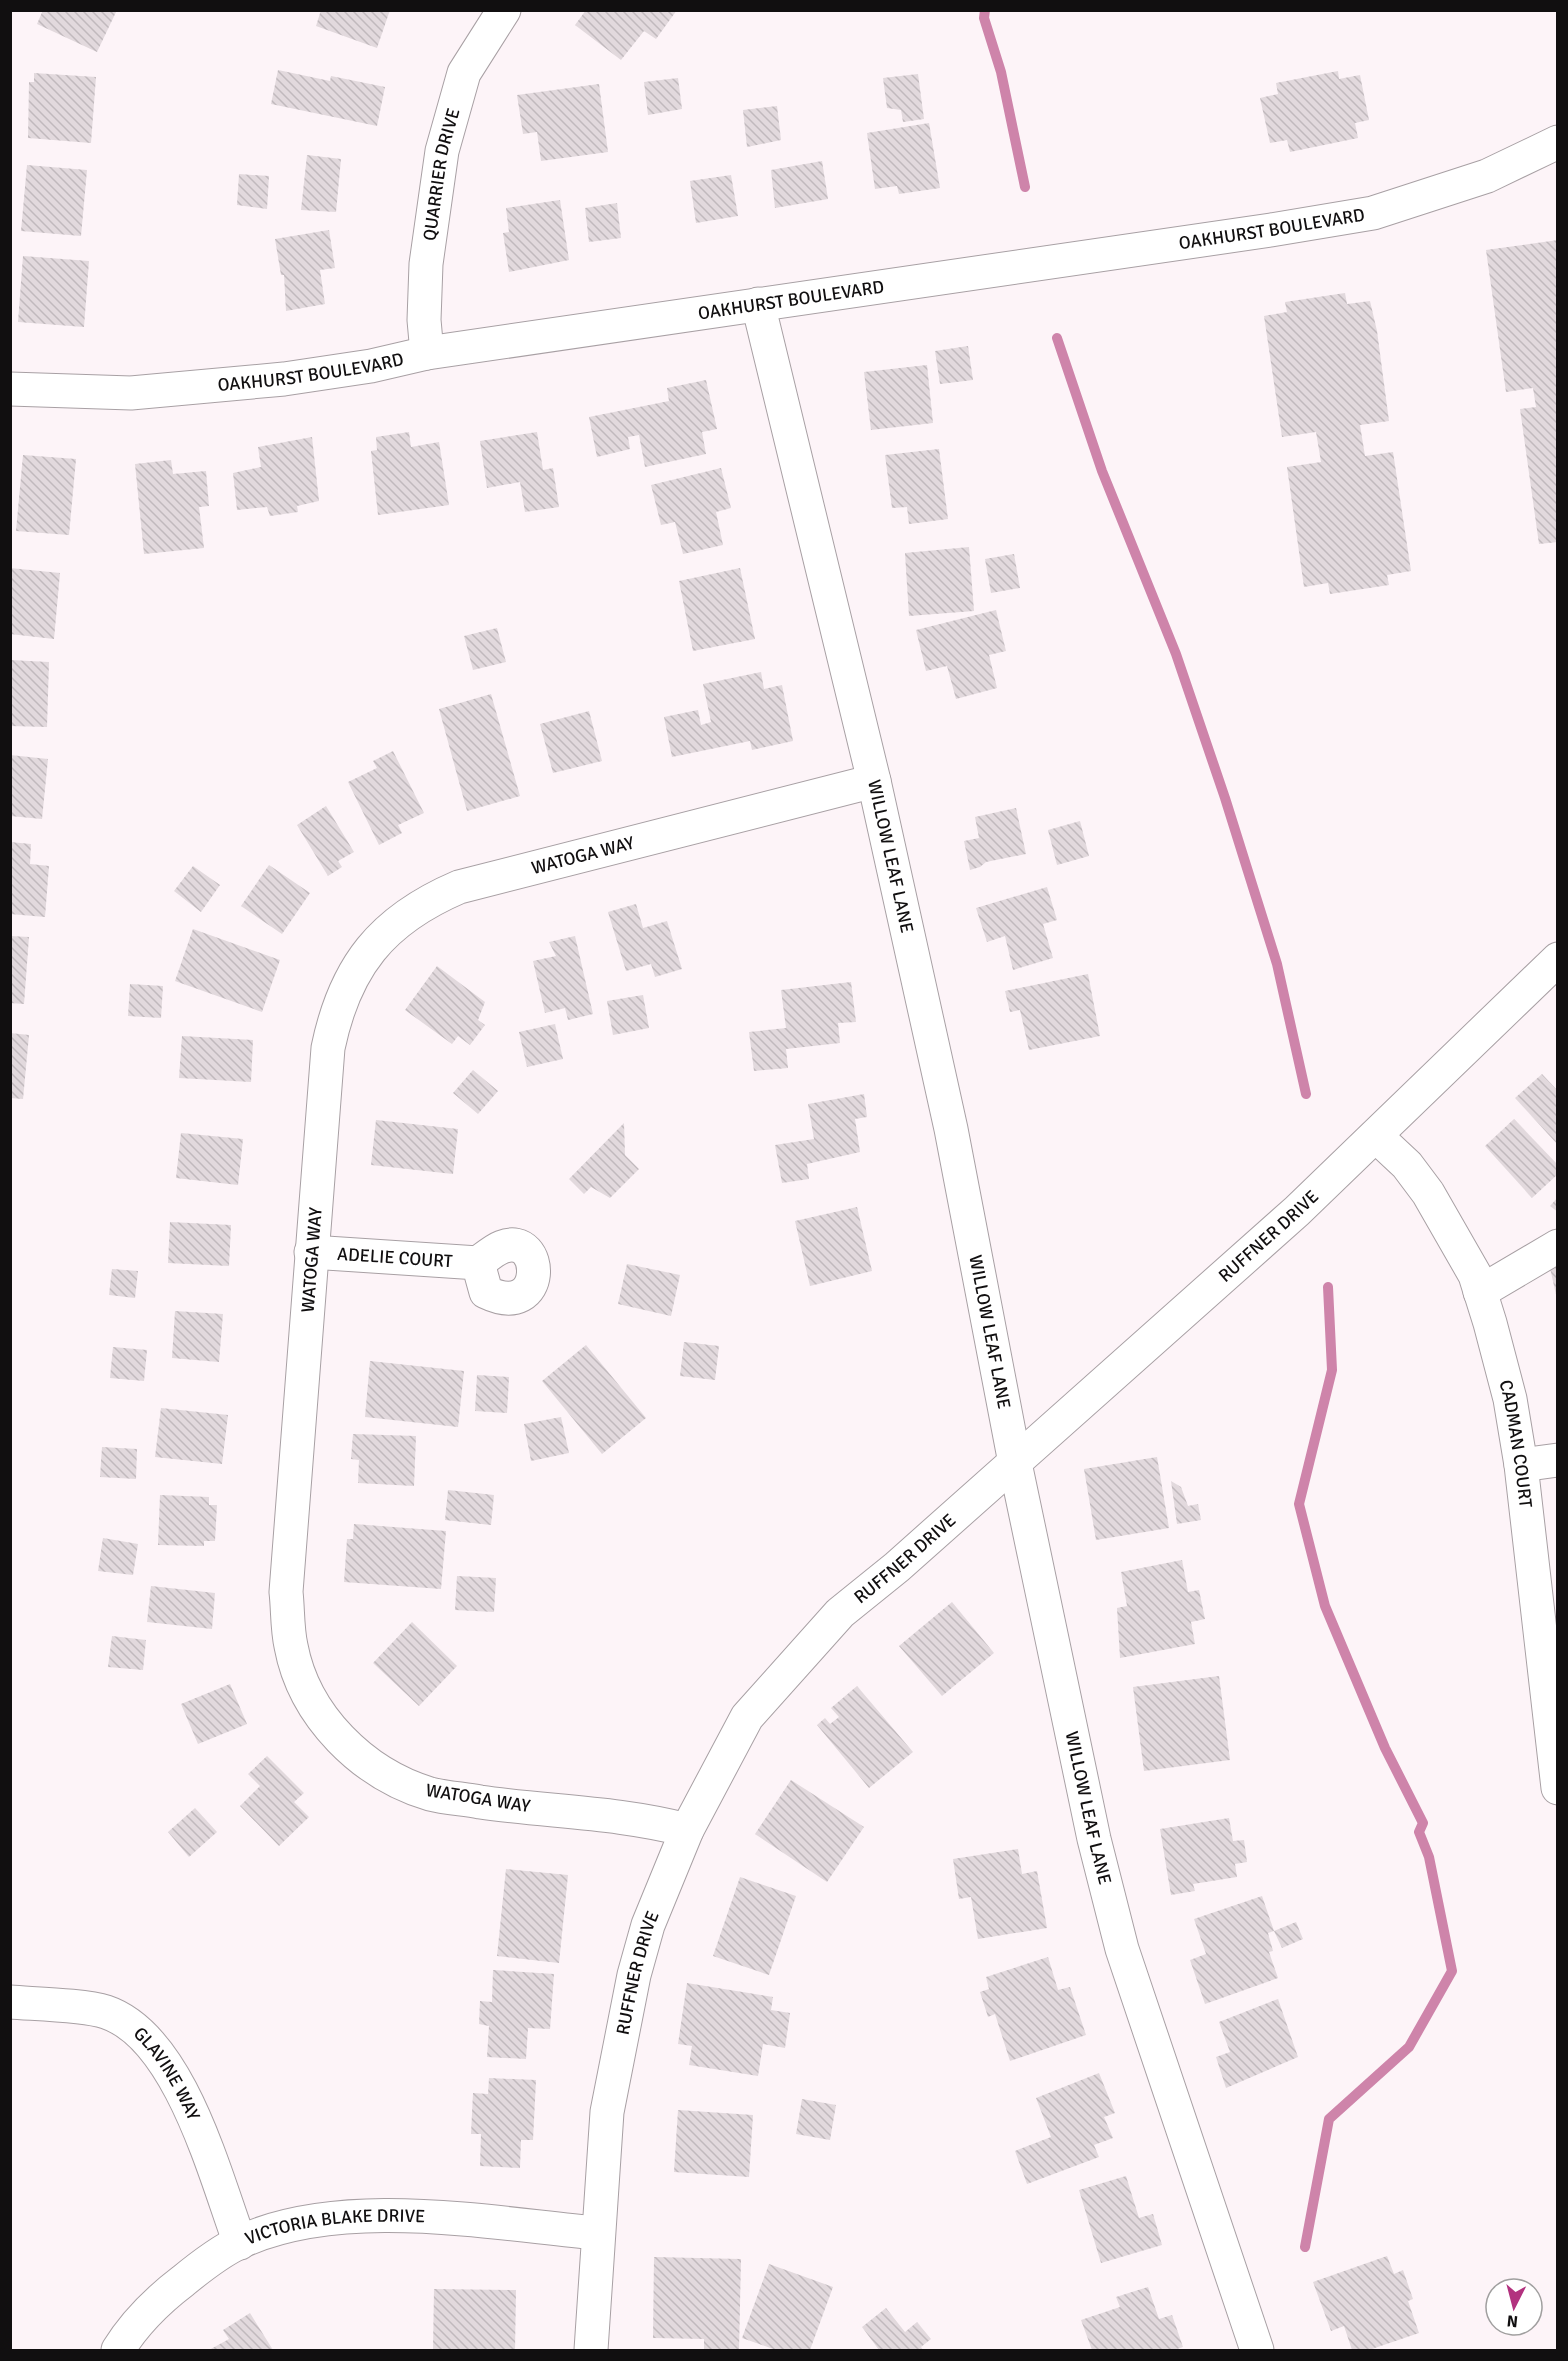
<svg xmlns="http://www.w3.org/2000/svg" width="1568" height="2361" viewBox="0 0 1568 2361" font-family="Signika,sans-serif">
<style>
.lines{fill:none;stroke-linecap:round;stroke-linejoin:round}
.stream{stroke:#ce84aa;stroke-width:10}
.building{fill:url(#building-back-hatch)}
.minor-casing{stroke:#a8a0a4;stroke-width:35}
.minor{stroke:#fff;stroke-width:33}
.labels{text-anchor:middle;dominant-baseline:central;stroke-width:4.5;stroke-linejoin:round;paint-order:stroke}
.street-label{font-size:18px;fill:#110f10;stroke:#fff}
</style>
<defs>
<pattern id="building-back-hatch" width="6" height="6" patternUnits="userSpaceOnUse" patternTransform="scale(1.5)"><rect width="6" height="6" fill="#e2d9dd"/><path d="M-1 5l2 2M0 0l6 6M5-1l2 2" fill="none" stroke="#c1b9bd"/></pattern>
</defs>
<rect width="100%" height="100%" fill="#fdf4f8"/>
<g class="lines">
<g class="stream">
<polyline points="985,10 984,18 1001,72 1025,187"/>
<polyline points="1057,338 1102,471 1176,654 1225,798 1277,964 1306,1094"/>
<polyline points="1305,2247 1329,2119 1409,2047 1452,1971 1429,1857 1419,1832 1423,1823 1385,1748 1325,1606 1299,1504 1332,1370 1328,1287"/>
</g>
</g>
<g class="building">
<polygon points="43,10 117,10 97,52 37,24"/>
<polygon points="321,10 390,10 377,48 316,26"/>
<polygon points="586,10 677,10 656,39 644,31 621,60 575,25"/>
<polygon points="278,70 330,81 331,76 385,87 377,126 271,104"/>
<polygon points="1338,71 1339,79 1360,75 1369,120 1355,123 1358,138 1290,152 1287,140 1270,143 1260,98 1278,94 1276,83"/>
<polygon points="34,73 96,77 91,143 28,138 29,82 34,82"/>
<polygon points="918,74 924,119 903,122 901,110 887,108 883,78"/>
<polygon points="678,78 682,109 648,115 644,82"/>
<polygon points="599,84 608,152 541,161 537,132 523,134 517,95"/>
<polygon points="777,106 781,140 747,147 743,110"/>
<polygon points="929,123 940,188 899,194 897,186 875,189 867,133"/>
<polygon points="307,155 341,159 336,212 301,210"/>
<polygon points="822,161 828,199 775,208 771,170"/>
<polygon points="27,165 87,170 81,236 21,231"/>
<polygon points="239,174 269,176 267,209 237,205"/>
<polygon points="731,175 738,216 696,223 690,181"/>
<polygon points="560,200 569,260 509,272 503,233 509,232 506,208"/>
<polygon points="617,203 621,238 589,242 585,208"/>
<polygon points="329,230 335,268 320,270 325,304 286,311 284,275 281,275 275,239"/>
<polygon points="1558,240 1558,542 1539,544 1520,409 1536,407 1533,388 1506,392 1486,250"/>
<polygon points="23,256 89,261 84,327 18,322"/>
<polygon points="1345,293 1347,304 1370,301 1377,331 1389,421 1360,425 1365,456 1393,452 1411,571 1387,575 1389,585 1330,594 1328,583 1304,587 1287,467 1321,462 1316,432 1282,437 1264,316 1287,312 1285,302"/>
<polygon points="968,346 973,380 940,384 935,351"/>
<polygon points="927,365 933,423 871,430 864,372"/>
<polygon points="706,380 717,429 702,432 706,454 645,467 639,435 628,437 630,449 597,457 589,417 669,401 667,388"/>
<polygon points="409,432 411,447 439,442 449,505 378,515 371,451 377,450 376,437"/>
<polygon points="537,432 543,470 553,468 559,507 525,512 520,482 487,488 480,441"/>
<polygon points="312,437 319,501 297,506 298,512 270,516 267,507 237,510 233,473 261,467 258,447"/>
<polygon points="939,449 948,519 909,524 907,507 892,508 885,455"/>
<polygon points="23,455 76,459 69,535 16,531"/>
<polygon points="171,460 173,474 206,471 209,506 199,507 204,548 144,554 135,464"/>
<polygon points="721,468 731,508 716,512 723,545 683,554 675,522 661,525 651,485"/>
<polygon points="969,547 974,611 909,616 905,553"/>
<polygon points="1014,554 1020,588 991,593 985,559"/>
<polygon points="10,568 60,573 54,639 10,634"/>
<polygon points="740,568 755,639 693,651 679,581"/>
<polygon points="996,610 1006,651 989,655 997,688 956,699 947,666 926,671 916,630"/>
<polygon points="497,628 506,662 473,670 464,636"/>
<polygon points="10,660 49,662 47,727 10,726"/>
<polygon points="761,672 764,689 782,685 793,741 752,750 750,741 672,757 664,717 698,710 701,725 711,722 703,684"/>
<polygon points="491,694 520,796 467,811 439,709"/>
<polygon points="589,711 602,761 553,773 540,724"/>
<polygon points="393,751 424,813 398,825 402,833 379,845 348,782 377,768 373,761"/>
<polygon points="10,755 48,759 42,819 10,816"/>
<polygon points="326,806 354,852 338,861 342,867 328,876 297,825"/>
<polygon points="1016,808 1026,854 986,862 980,867 970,870 964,841 979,838 975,817"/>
<polygon points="1080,821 1089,856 1057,865 1048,830"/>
<polygon points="10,842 31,844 30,864 49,866 45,917 10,914"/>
<polygon points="269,865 310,893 282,934 241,906"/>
<polygon points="193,866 220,885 201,912 174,891"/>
<polygon points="1047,887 1057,920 1043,924 1053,958 1013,970 1005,936 987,942 976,908"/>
<polygon points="636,904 643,928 667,921 682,969 655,977 651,964 626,971 608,912"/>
<polygon points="193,929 280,960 262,1012 175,981"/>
<polygon points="10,936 29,937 24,1004 10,1003"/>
<polygon points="575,936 593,1014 568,1020 565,1008 545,1013 533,961 556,956 549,942"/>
<polygon points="437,966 485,1002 478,1020 485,1025 470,1045 458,1036 452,1044 405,1010"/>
<polygon points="1088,974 1100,1036 1029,1050 1020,1010 1010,1012 1005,991"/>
<polygon points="851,982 856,1022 838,1023 840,1043 786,1049 788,1068 754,1071 749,1032 786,1028 781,990"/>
<polygon points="130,984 163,986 161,1018 128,1016"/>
<polygon points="643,995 649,1028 613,1035 607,1001"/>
<polygon points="555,1024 563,1059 527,1067 519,1032"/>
<polygon points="10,1033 29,1035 23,1099 10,1098"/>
<polygon points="182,1036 253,1040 251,1082 179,1078"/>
<polygon points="473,1070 498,1091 478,1114 453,1093"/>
<polygon points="1542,1074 1558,1091 1558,1145 1515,1098"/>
<polygon points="864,1094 867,1117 855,1119 860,1152 807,1164 809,1179 782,1183 775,1145 814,1139 808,1104"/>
<polygon points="1514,1119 1558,1165 1558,1174 1532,1198 1485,1146"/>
<polygon points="376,1120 458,1129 453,1174 371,1165"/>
<polygon points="624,1123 625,1155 639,1169 610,1198 591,1187 584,1194 569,1179"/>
<polygon points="181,1133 243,1139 238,1185 176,1178"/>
<polygon points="1558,1197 1558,1212 1550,1206"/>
<polygon points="857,1207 872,1271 810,1286 795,1221"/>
<polygon points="170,1222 231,1225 229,1266 168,1263"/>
<polygon points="627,1264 680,1275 671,1316 618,1304"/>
<polygon points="1558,1267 1558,1299 1557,1299 1550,1268"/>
<polygon points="112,1269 138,1271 135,1298 109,1295"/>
<polygon points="175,1311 223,1314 219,1362 172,1358"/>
<polygon points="684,1342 719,1346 715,1380 680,1376"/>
<polygon points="586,1345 646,1418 602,1454 542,1381"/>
<polygon points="113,1347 147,1350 144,1381 110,1378"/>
<polygon points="370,1361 464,1371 458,1427 365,1417"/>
<polygon points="477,1375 509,1377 507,1413 475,1411"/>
<polygon points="161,1408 228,1415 222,1464 155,1457"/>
<polygon points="561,1417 569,1453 531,1461 524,1424"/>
<polygon points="353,1434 416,1436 414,1486 358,1483 359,1460 351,1459"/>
<polygon points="102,1447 137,1449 136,1479 100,1477"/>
<polygon points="1157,1457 1169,1528 1096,1540 1084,1469"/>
<polygon points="1171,1481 1181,1487 1188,1506 1198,1504 1201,1520 1177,1524"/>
<polygon points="448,1490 494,1495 491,1525 445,1520"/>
<polygon points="160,1495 209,1497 209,1505 217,1505 215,1541 204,1541 204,1546 158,1545"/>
<polygon points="354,1524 446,1531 441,1589 344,1582 347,1539 353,1539"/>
<polygon points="103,1538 138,1544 133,1575 98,1571"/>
<polygon points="1182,1560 1188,1592 1199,1590 1205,1619 1191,1622 1195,1644 1120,1658 1117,1608 1127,1606 1121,1572"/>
<polygon points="457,1576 496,1578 494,1612 455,1610"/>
<polygon points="151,1586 215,1593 212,1629 147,1622"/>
<polygon points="952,1602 994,1653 942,1696 899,1646"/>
<polygon points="412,1622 457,1666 419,1706 373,1663"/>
<polygon points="112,1636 146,1640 143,1670 108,1667"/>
<polygon points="1219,1676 1230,1760 1144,1771 1133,1687"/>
<polygon points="230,1684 247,1724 198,1744 181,1704"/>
<polygon points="857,1686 913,1752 869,1788 817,1725 825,1718 830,1724 839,1717 831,1708"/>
<polygon points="267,1756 304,1793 294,1802 309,1817 279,1846 240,1806 260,1786 248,1774"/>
<polygon points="791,1780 864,1827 827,1882 755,1834"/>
<polygon points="195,1808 217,1832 189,1857 168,1832"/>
<polygon points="1229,1818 1233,1841 1244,1840 1247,1862 1235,1864 1237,1877 1193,1884 1195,1891 1171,1895 1160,1829"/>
<polygon points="1018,1849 1022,1874 1037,1871 1047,1928 978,1939 971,1897 959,1899 953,1859"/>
<polygon points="506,1869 568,1875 559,1963 497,1956"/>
<polygon points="740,1877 796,1896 769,1975 713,1956"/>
<polygon points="1262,1896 1274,1931 1268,1933 1273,1951 1269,1952 1278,1978 1205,2004 1190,1960 1206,1954 1194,1919"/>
<polygon points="1296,1922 1303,1939 1282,1948 1274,1931"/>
<polygon points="1048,1957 1058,1990 1070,1987 1086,2035 1010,2061 995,2014 988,2017 980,1992 989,1989 986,1977"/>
<polygon points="493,1970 554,1974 550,2029 528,2028 526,2059 487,2057 489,2026 479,2024 480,2001 492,2002"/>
<polygon points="687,1983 773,1997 771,2010 790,2013 785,2048 763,2044 758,2076 689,2065 692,2046 678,2044"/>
<polygon points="1278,1999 1298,2057 1226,2088 1216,2057 1230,2052 1219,2022"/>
<polygon points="1099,2073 1115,2113 1104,2117 1113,2138 1094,2145 1099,2157 1027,2184 1015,2151 1051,2137 1036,2098"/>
<polygon points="489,2078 536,2080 533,2140 521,2140 520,2168 480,2166 481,2134 471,2134 473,2093 488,2094"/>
<polygon points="802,2099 836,2105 830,2140 796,2134"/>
<polygon points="678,2110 753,2115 749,2177 674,2172"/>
<polygon points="1126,2176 1139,2218 1153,2214 1162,2245 1101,2263 1079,2190"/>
<polygon points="1387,2256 1394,2274 1403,2270 1413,2299 1408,2301 1419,2333 1369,2350 1352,2350 1344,2326 1331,2331 1313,2282"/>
<polygon points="654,2257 741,2259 739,2350 704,2350 704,2339 653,2338"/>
<polygon points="769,2264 833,2287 810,2350 776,2350 742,2338"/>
<polygon points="1148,2287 1159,2319 1172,2315 1183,2347 1174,2350 1092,2350 1081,2320 1120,2307 1116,2297"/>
<polygon points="434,2289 516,2290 515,2350 433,2350"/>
<polygon points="886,2308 905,2332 917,2322 931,2339 921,2347 923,2350 879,2350 862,2327"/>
<polygon points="250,2313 273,2350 209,2350 229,2339 223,2330"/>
</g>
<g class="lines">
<defs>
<g id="minor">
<path id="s1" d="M758,304L874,781L951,1129L1015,1463L1094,1839L1122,1949L1257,2350"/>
<path id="s2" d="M427,353L424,320L426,264L442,151L464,73L504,10"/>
<path id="s3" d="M10,389L131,393L284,379L371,366L427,353L1271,230L1373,213L1487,176L1558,142"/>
<path id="s4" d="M1376,1136L1407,1165L1428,1193L1475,1275L1490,1323L1510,1399L1521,1465L1558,1788"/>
<path id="s5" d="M311,1252L478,1263L486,1292C548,1322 545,1230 502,1247C494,1250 485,1258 478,1263"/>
<polyline points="1480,1292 1558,1246"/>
<polyline points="1521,1465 1558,1460"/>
<path id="s6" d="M687,1830C618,1812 549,1812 480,1802C464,1799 446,1798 430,1794C363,1774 304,1716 291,1646C287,1628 288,1609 286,1592L328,1048C345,966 382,920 459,887L874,781"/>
<path id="s7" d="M10,2002C35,2004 84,2005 106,2012C180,2037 215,2176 240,2243"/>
<path id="s8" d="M118,2350C134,2324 158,2300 183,2281C200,2267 219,2252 240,2242C343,2195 487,2223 597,2233"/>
<path id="s9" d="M591,2350L607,2112L634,1975L648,1925L687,1830L747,1717L840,1613L897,1567L1297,1211L1558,959"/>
</g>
</defs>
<use href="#minor" class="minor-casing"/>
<use href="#minor" class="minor"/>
</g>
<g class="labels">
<g class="street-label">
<text stroke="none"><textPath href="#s2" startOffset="180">QUARRIER DRIVE</textPath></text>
<text stroke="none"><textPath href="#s3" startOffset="1274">OAKHURST BOULEVARD</textPath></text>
<text stroke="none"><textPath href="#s3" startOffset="788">OAKHURST BOULEVARD</textPath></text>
<text stroke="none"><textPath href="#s3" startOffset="302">OAKHURST BOULEVARD</textPath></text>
<text stroke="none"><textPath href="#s6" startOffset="1418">WATOGA WAY</textPath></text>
<text stroke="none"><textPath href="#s1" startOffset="568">WILLOW LEAF LANE</textPath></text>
<text stroke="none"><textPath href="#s9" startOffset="1371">RUFFNER DRIVE</textPath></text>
<text stroke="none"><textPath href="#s5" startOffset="84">ADELIE COURT</textPath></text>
<text stroke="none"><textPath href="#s6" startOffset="860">WATOGA WAY</textPath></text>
<text stroke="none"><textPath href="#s1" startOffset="1054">WILLOW LEAF LANE</textPath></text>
<text stroke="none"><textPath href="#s4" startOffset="346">CADMAN COURT</textPath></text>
<text stroke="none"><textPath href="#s9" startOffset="885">RUFFNER DRIVE</textPath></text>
<text transform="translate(478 1798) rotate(9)">WATOGA WAY</text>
<text stroke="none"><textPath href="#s1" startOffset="1540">WILLOW LEAF LANE</textPath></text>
<text stroke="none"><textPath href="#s9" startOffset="381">RUFFNER DRIVE</textPath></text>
<text stroke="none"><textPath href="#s7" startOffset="186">GLAVINE WAY</textPath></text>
<text stroke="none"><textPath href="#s8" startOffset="262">VICTORIA BLAKE DRIVE</textPath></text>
</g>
</g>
<rect width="1568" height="2361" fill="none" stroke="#110f10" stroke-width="24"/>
<g transform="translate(1514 2307) rotate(186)"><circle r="28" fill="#ffffff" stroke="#a09f9f" stroke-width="1.5"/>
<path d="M0-4.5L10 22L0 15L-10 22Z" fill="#b2327f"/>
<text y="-9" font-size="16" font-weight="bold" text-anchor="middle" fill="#110f10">N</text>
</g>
</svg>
